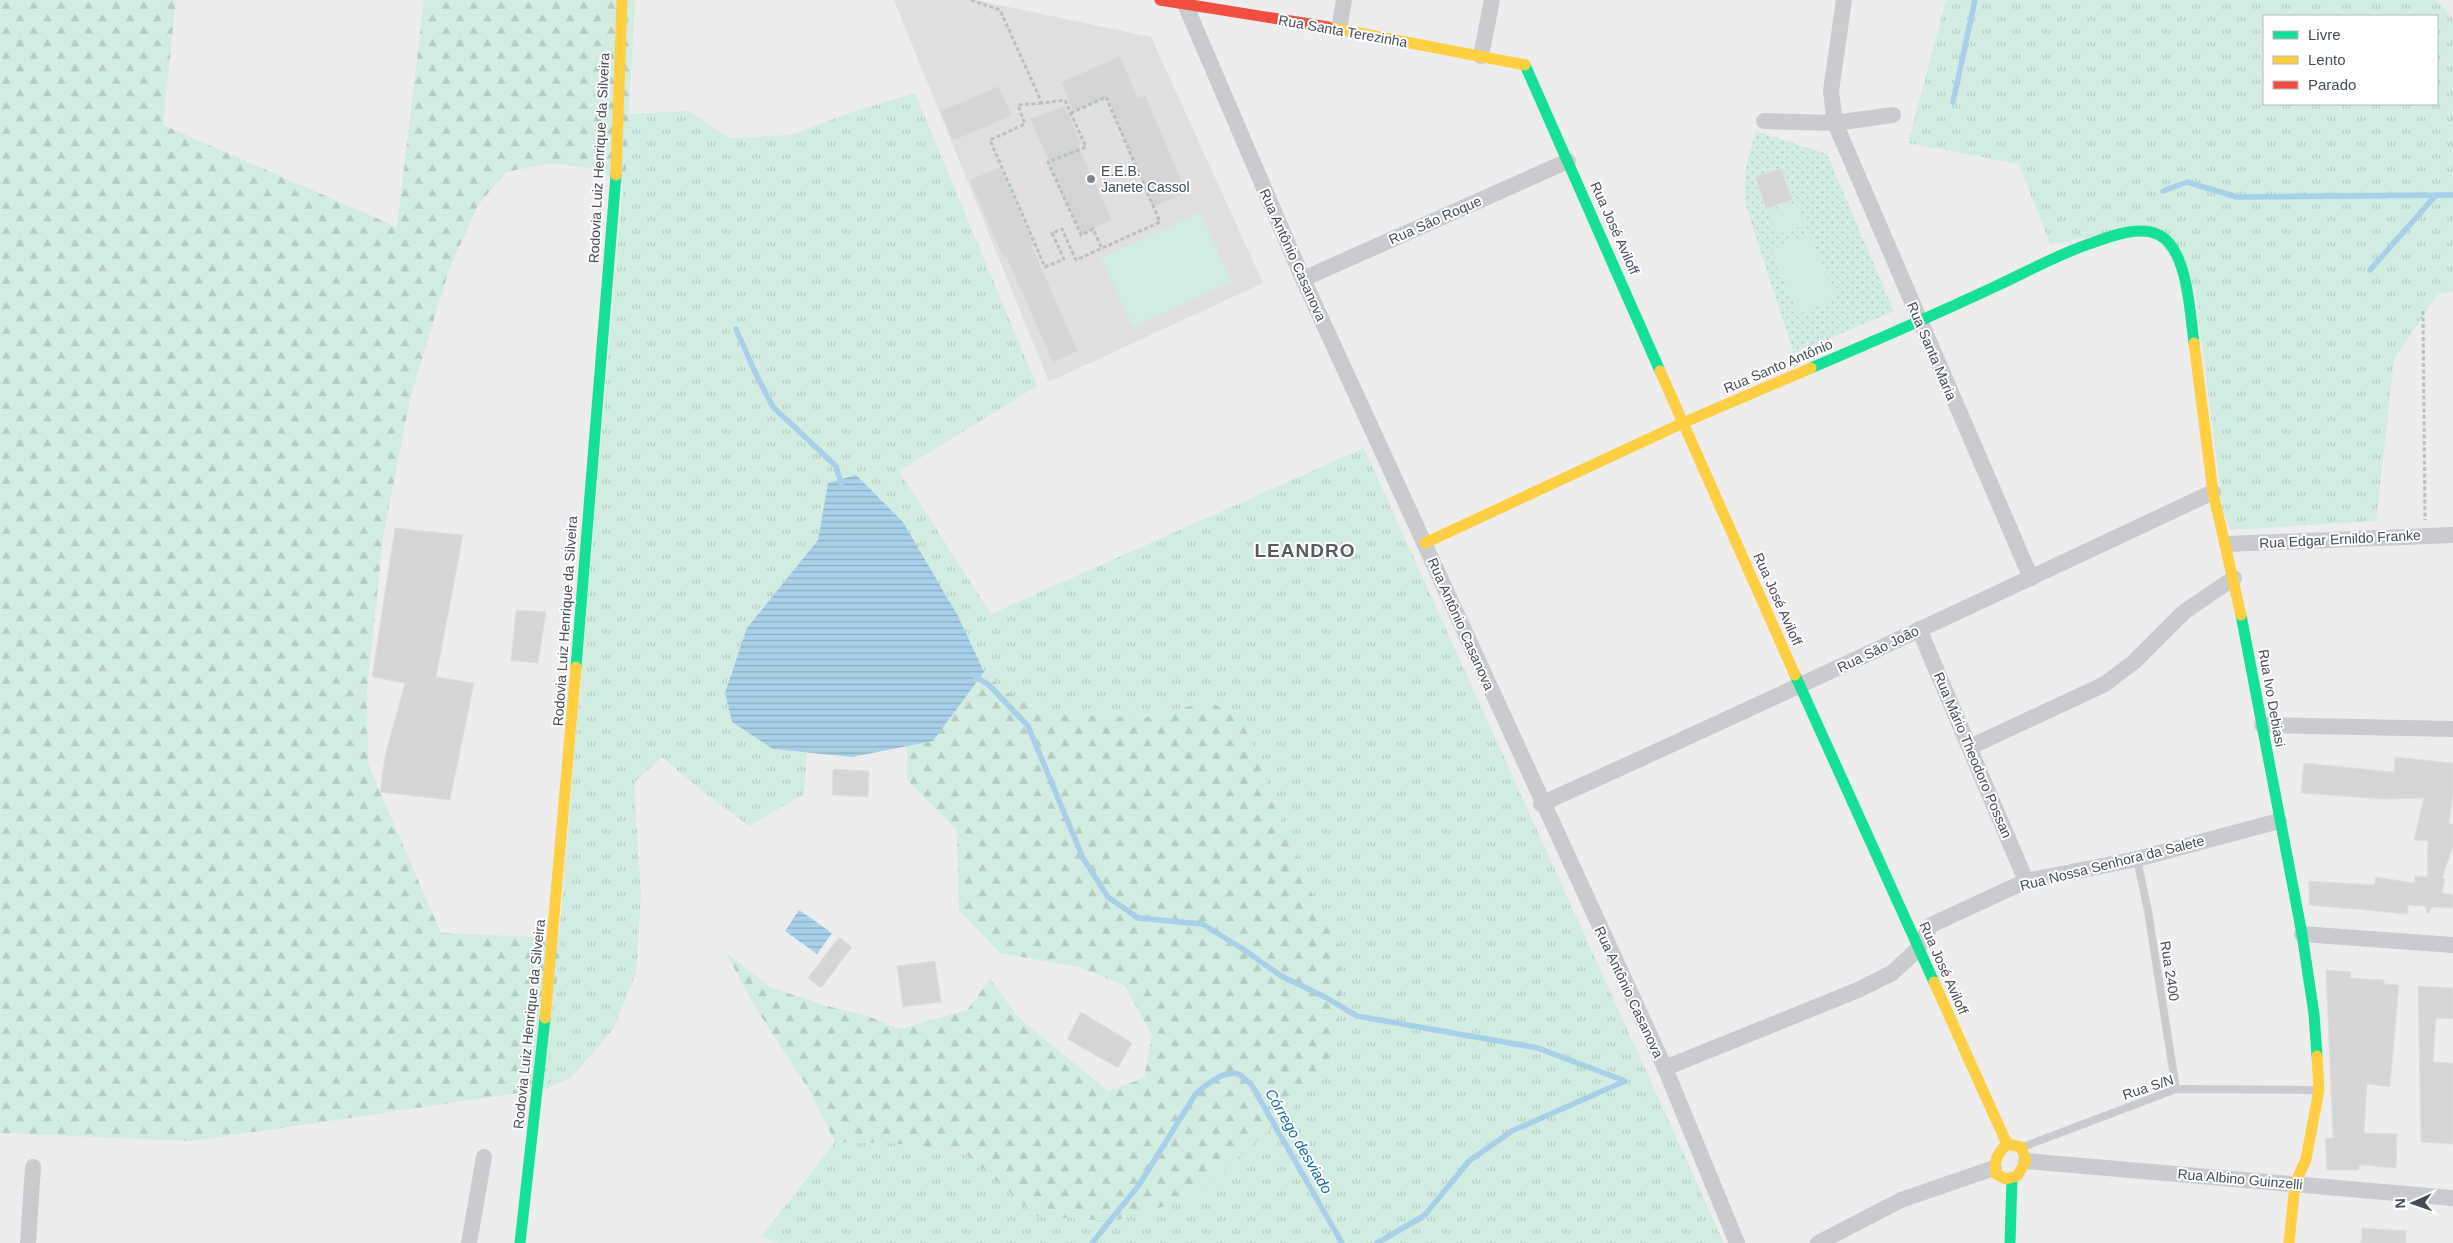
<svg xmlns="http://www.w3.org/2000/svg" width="2453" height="1243" viewBox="0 0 2453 1243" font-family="Arial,sans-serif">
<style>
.education{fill:#e0dede}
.grass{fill:url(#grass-tufts);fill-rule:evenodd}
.forest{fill:url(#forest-firs)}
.park{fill:url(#park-dots)}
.pitch{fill:#d1ece0}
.water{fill:url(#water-rules)}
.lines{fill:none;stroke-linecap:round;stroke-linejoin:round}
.stream{stroke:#a7d1ea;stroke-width:5.5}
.building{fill:#d5d5d7;stroke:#dfdfe0}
.path{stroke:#b6c2c0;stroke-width:3;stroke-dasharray:4 2.5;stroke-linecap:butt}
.lane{stroke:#c9cbce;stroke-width:8}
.street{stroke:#c9cbce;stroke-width:16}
.fast{stroke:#16e098;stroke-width:11}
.slow{stroke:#ffcf43;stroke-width:11}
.jam{stroke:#f24e42;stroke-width:11}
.poi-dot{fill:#80848c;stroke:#fff;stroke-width:2}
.labels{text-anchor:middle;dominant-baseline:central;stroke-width:4;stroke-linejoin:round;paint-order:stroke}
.street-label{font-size:14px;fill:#454c58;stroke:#fff}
.poi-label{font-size:14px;fill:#454c58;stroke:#fff;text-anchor:start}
.water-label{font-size:15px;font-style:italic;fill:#116c9f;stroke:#fff}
.district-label{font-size:19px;font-weight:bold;letter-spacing:1px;fill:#595b60;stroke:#fff}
</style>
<defs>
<pattern id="grass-tufts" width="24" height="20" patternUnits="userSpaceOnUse" patternTransform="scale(1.25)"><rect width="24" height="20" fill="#d1ece0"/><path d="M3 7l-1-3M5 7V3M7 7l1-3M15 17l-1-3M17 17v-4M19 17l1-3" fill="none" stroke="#b5ccc2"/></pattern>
<pattern id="forest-firs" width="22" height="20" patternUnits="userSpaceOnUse" patternTransform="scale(1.25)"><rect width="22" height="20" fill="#d1ece0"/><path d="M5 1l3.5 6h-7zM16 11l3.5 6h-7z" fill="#b5ccc2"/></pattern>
<pattern id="park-dots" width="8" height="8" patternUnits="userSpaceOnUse" patternTransform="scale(1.25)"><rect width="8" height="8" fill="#d1ece0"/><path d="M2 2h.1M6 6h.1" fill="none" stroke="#b5ccc2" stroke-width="1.8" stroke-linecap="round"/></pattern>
<pattern id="water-rules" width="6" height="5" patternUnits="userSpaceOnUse" patternTransform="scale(1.25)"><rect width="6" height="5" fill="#a7d1ea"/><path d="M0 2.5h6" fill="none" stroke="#8aacc0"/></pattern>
</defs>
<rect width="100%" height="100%" fill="#eeeded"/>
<polygon class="education" points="894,0 975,0 1151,37 1263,283 1049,382"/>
<g class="grass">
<path d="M1946,0H2437L2453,19V291L2437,295L2394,360L2376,521L2230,530L2223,510L2195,290L2149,227L2050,244L2019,164L1908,143ZM2264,16H2437V104H2264Z"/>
<polygon points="915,93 1037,386 899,471 991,614 1364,448 1724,1243 778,1243 762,1236 835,1142 890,1143 963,1151 1036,1216 1192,1198 1288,1113 1327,1066 1341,1008 1339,947 1313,896 1241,718 1208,701 1144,718 1065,715 1009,693 984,672 958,616 903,522 828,484 818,540 747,628 773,749 807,753 804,794 749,826 701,790 662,757 634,783 641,895 636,973 614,1028 572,1077 546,1089 629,114 689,111 729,138 791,135 858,110"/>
</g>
<g class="forest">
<polygon points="0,0 176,0 163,125 397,227 424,0 635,0 625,184 597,169 552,163 506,172 478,205 449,270 410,399 383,537 367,692 368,764 441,933 561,938 546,1089 192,1141 0,1133"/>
<polygon points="984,672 1009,693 1065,715 1144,718 1208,701 1241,718 1313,896 1339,947 1341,1008 1327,1066 1288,1113 1193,1198 1113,1221 1036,1216 963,1151 890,1143 835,1142 811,1093 755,1007 726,953 770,987 831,1007 865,1015 900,1029 967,1010 990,979 1020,1019 1108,1091 1144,1078 1152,1035 1125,986 1079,967 1000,953 959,910 957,830 907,780 907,746 933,741"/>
</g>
<polygon class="park" points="1756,131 1827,154 1894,311 1794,354 1745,203 1746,165"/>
<g class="pitch">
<polygon points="1797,203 1805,225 1776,235 1768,213"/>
<polygon points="1200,212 1232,282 1133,327 1101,258"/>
<polygon points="1809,233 1837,298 1798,314 1771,250"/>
</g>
<g class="water">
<polygon points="856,475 903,522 958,616 984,672 933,741 852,757 773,749 732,722 725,693 747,628 818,540 828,483"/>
<polygon points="799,910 832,933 817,954 785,931"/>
</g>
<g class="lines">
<g class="stream">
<polyline points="1953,102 1975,0"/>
<polyline points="2163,191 2187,182 2237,197 2453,195"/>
<polyline points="2370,270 2436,195"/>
<polyline points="736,329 754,370 773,407 836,466 842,486"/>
<polyline points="973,675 989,685 1028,726 1083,858 1108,897 1138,918 1202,924 1243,949 1281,976 1327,998 1357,1016 1538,1048 1625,1081"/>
<path d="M1092,1243L1139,1185L1195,1095C1204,1086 1223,1070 1238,1074C1242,1076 1247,1081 1251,1084L1342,1243"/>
<polyline points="1377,1243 1424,1216 1469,1161 1512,1131 1625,1081"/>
</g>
</g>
<g class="building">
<polygon points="1120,56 1138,98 1145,94 1187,193 1153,207 1107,97 1073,112 1061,82"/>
<polygon points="999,86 1012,116 953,141 940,111"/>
<polygon points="1065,105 1081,143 1078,145 1112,220 1081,235 1030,119"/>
<polygon points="1000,167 1034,245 1032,246 1078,351 1053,363 1006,257 1003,258 969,180"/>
<polygon points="1781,168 1792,200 1766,209 1755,177"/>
<polygon points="395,528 463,535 436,677 474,683 450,800 380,792 385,756 405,683 372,677"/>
<polygon points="516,610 546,612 538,663 511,661"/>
<polygon points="2395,757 2453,763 2453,793 2449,824 2453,824 2453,846 2442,878 2445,879 2442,893 2453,895 2453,908 2432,907 2429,913 2426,913 2426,906 2408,905 2408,914 2309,905 2309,881 2374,885 2376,877 2414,883 2415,876 2427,877 2428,841 2414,840 2424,798 2383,799 2301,793 2304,763 2394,772"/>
<polygon points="833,769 869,771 868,797 832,795"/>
<polygon points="839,937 852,947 821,988 808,978"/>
<polygon points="935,961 941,1002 903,1007 897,966"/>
<polygon points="2326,970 2351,972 2350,978 2384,980 2384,984 2399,985 2390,1087 2367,1084 2364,1133 2397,1134 2396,1168 2359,1165 2359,1170 2327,1170 2325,1138 2333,1138"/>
<polygon points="2418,986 2453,988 2453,1019 2436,1018 2433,1062 2453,1063 2453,1144 2421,1142"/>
<polygon points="1081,1012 1132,1043 1118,1068 1067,1039"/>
<polygon points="2362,1228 2406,1231 2406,1243 2361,1243"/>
</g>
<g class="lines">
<g class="path">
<polyline points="971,0 1000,10 1042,103 1065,100 1086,147 1048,162 1081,235 1093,229 1102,249"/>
<polyline points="1042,103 1018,105 1025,124 990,140 1045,267 1064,259 1052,233 1062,229 1076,260 1160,222 1106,97 1071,113"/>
<polyline points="2423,311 2425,520"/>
</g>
<g class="lane">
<polyline points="2137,859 2148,911 2176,1089"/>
<polyline points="2023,1147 2176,1089 2316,1090"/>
</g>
<g class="street">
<polyline points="1186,0 1185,4 1303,279 1665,1068 1737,1243"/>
<polyline points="1844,0 1831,91 1835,123 2031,578"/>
<polyline points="1339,29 1344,0"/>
<polyline points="1481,56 1492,0"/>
<polyline points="1764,121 1835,123 1893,115"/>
<polyline points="1303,279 1568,161"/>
<polyline points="2227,544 2453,535"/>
<polyline points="1919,629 2026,881"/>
<polyline points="2262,725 2453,729"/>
<polyline points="1970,747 2105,684 2135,661 2184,612 2234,578"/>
<path d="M1541,804C1767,702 1990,597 2213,492"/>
<polyline points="2302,934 2453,945"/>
<polyline points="1665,1068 1858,990 1892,973 1918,949 1931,925 2026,881 2137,859 2279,821"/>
<polyline points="2026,1161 2453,1198"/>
<polyline points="28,1243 33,1167"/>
<polyline points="469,1243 484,1157"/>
<polyline points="1818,1243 1901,1200 1994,1168"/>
</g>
<g class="fast">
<polyline points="1525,65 1660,371"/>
<path d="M1811,368C1872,342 1932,316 1992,288C2025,273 2058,254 2092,243C2111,236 2140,225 2159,235C2188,249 2190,315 2194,343"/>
<polyline points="2241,615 2302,934 2314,1014 2317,1056"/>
<polyline points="576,667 616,175"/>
<polyline points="1795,675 1934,982"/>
<polyline points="520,1243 545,1018"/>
<polyline points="2010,1243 2012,1178"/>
</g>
<g class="slow">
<polyline points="1328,27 1525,65"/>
<polyline points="616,175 622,0"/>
<polyline points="2194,343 2213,492 2241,615"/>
<polyline points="1660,371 1795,675"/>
<polyline points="1425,543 1685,422 1811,368"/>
<polyline points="1934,982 2007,1144"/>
<polyline points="545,1018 576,667"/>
<path d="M2007,1144L2021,1147L2026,1161L2017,1176L2006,1179L1996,1174C1993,1161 1998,1153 2007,1144Z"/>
<polyline points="2289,1243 2295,1184 2306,1159 2319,1090 2317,1056"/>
</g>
<polyline class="jam" points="1160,0 1328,27"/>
</g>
<circle class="poi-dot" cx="1091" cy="179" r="5"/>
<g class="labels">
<g class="street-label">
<text transform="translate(1343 31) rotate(10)">Rua Santa Terezinha</text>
<text transform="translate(599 158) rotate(-87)">Rodovia Luiz Henrique da Silveira</text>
<text transform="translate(1435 220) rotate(-24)">Rua São Roque</text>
<text transform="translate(1615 228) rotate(66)">Rua José Aviloff</text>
<text transform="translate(1293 255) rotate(66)">Rua Antônio Casanova</text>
<text transform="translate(1932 351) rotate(67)">Rua Santa Maria</text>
<text transform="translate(1778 366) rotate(-23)">Rua Santo Antônio</text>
<text transform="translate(2340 539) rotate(-3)">Rua Edgar Ernildo Franke</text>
<text transform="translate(1778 599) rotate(66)">Rua José Aviloff</text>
<text transform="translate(565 621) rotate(-86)">Rodovia Luiz Henrique da Silveira</text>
<text transform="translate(1461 624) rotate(66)">Rua Antônio Casanova</text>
<text transform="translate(1878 649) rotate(-26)">Rua São João</text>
<text transform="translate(2272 698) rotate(80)">Rua Ivo Debiasi</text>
<text transform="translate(1973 755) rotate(67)">Rua Mário Theodoro Possan</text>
<text transform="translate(2112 863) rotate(-14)">Rua Nossa Senhora da Salete</text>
<text transform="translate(1944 968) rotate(66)">Rua José Aviloff</text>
<text transform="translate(2170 971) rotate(81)">Rua 2400</text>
<text transform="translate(1629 992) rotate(65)">Rua Antônio Casanova</text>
<text transform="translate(529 1024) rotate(-84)">Rodovia Luiz Henrique da Silveira</text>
<text transform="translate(2148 1087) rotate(-18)">Rua S/N</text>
<text transform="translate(2240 1179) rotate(5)">Rua Albino Guinzelli</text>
</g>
<g class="poi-label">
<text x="1101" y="171">E.E.B.<tspan x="1101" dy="16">Janete Cassol</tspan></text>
</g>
<g class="water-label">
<text transform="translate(1299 1141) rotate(60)">Córrego desviado</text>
</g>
<g class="district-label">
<text x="1305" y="550">LEANDRO</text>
</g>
</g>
<rect x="2263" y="15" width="175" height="90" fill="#ffffff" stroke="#b5b7bc"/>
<rect x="2273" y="31" width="25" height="8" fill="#16e098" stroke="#b5b7bc"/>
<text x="2308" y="40" font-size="15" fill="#454c58">Livre</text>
<rect x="2273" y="56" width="25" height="8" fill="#ffcf43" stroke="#b5b7bc"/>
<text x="2308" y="65" font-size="15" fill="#454c58">Lento</text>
<rect x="2273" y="81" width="25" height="8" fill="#f24e42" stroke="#b5b7bc"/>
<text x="2308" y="90" font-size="15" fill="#454c58">Parado</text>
<g transform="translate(2413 1203) rotate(268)" stroke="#ffffff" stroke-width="4" paint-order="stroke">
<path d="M0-4L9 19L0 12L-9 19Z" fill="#454c58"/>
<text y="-8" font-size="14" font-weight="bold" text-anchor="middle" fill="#454c58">N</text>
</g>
</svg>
